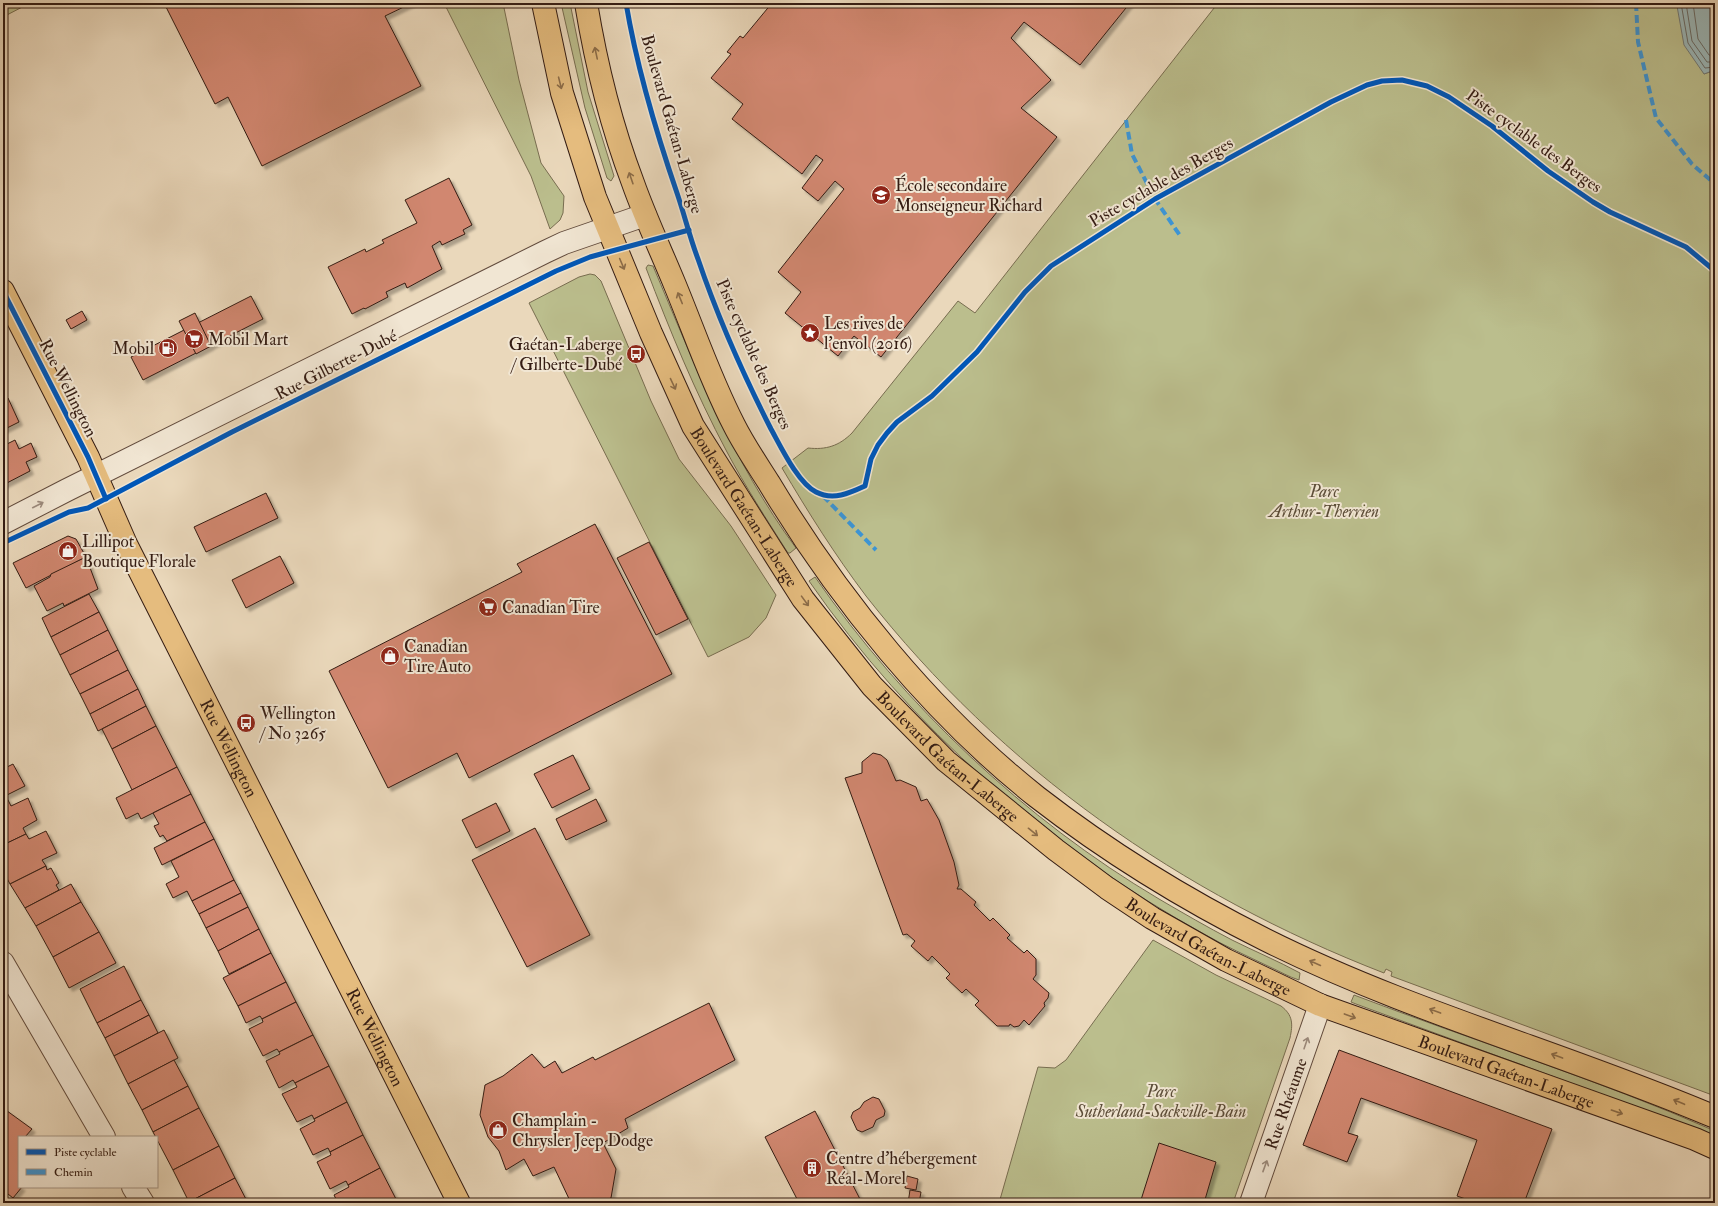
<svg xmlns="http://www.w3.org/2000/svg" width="1718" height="1206" viewBox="0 0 1718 1206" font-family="'IM FELL Double Pica',serif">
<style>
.green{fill:#bbbe8d;stroke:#786d50}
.water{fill:#9bb8ba;stroke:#727a77}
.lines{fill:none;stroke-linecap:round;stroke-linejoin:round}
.shore{stroke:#686a66;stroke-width:1}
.building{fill:#d1876f;stroke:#341c13;filter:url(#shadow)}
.minor-casing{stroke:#624b3d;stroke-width:24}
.major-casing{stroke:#341c13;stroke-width:24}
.minor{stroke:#f1e6d3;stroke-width:22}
.major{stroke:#e5bc7e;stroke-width:22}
.quiet{stroke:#3d94d3;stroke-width:4;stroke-dasharray:8 4;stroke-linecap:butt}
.cycleway-casing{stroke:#f1e6d3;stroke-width:8}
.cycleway{stroke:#0057b8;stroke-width:5}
.oneway{stroke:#8c6c48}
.oneway2{stroke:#9c8b7d}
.labels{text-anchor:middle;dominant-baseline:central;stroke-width:4;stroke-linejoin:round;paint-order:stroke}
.street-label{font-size:17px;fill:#341c13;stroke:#f1e6d3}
.poi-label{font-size:17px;fill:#341c13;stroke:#f1e6d3;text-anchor:start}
.park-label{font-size:17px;font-style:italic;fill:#5c4d38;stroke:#f1e6d3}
</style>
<defs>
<filter id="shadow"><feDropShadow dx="3.5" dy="3.5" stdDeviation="1" flood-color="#0004"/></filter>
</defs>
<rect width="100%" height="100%" fill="#ead8bb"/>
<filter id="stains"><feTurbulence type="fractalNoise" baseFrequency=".005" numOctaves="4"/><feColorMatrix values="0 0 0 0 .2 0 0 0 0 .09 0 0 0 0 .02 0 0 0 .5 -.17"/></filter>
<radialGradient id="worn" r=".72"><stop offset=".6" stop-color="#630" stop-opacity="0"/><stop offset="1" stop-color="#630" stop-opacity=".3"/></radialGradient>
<g class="green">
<polygon points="3,3 30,3 3,17"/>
<polygon points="444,3 503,3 519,80 541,163 564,196 563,213 560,220 550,229 531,176"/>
<polygon points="561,3 570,3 588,92 614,176 611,181 607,178 585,108"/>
<path d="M1218,3H1678L1677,6L1704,74L1715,70V1096L1391,976L1392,972L1386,969L1384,973C1180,894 1002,769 866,596C835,555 808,512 782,468L808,448C826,450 839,446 852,433L958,301L975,313Z"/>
<path d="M648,265L653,266C694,363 733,463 796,548L790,553H788C767,520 745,486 727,452C695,392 670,331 646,268Z"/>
<polygon points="590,274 595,275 601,281 651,401 679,459 731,526 776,595 766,618 749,637 708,657 529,303 579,277"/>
<path d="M815,577C905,706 1024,819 1159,899C1183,913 1207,927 1232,940C1254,951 1278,961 1300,973L1299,980C1289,977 1279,971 1270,967C1247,956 1225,946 1204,934C1048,848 910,727 809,581Z"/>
<path d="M1153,940L1216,975L1281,1006C1293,1015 1293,1024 1290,1038L1233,1203H999L1038,1067L1055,1068L1066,1060Z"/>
<path d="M1354,995C1474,1041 1597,1079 1715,1131V1138L1617,1100L1356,1004L1351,1002Z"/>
</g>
<polygon class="water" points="1678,3 1715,3 1715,70 1704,74 1684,45 1677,6"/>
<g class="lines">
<g class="shore">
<polyline points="1681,3 1688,43 1705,68 1715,67"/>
<polyline points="1686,3 1692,41 1707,62 1715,62"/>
<polyline points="1693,3 1698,39 1709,55 1715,56"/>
</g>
</g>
<g class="building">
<polygon points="164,3 412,3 385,16 421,86 262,166 228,97 215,104"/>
<polygon points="772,3 1130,3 1080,65 1024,22 1011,38 1051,80 1021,108 1057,137 881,357 854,336 838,356 785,313 801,292 778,272 844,189 835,181 818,201 802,188 823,160 816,155 802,174 732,119 743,104 711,78 731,54 727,52 740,36 743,38"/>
<polygon points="449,178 472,225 463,230 465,234 442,245 440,241 432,246 442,269 407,288 405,283 386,292 388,297 365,309 364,308 352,314 328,267 365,249 366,252 384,243 382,240 417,223 405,200"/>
<polygon points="251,296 263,319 143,380 131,357"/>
<polygon points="82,311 87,320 71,329 66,320"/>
<polygon points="195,313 211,346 196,354 179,321"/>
<polygon points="8,398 19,422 3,430 3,400"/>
<polygon points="15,440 19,449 31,443 37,457 26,462 30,471 3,485 3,446"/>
<polygon points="266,493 278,518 206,552 194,527"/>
<polygon points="595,524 672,674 469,778 457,753 388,788 329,671 522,572 517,564"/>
<polygon points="68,536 76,539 86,557 26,588 13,563"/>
<polygon points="649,542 688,619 656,635 617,558"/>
<polygon points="280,556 294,583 246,608 232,580"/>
<polygon points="86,557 98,589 64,606 63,603 47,611 34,586 50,577 51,574"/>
<polygon points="89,594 99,612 51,637 42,618"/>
<polygon points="99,612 108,630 60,655 51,637"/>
<polygon points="108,630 118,650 70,675 60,655"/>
<polygon points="118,650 128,670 80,694 70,675"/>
<polygon points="128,670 138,689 90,714 80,694"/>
<polygon points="138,689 146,706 98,731 90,714"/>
<polygon points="146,706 156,726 112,749 102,729"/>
<polygon points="156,726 177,767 132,790 112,749"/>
<polygon points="873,753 881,755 887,760 896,781 900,780 916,787 921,801 927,799 939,820 954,862 959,885 957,889 961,889 976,902 974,905 990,921 993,918 1010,935 1007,938 1024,953 1027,950 1036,959 1036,975 1033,979 1049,993 1048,998 1044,1003 1045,1006 1029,1025 1024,1020 1019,1026 1014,1027 1010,1024 1009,1026 997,1026 975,1005 979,1001 966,989 962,993 946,978 950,974 932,956 928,961 911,946 915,941 907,934 903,935 845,778 862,773 862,762"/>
<polygon points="573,755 590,789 552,808 534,774"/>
<polygon points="13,764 25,786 5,796 8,800 3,803 3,769"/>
<polygon points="177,767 191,794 141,819 138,813 126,819 116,798"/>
<polygon points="191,794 205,822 167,841 163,835 160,837 154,826 159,824 153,813"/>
<polygon points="28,798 37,820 23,828 26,834 3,845 3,803 8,800 11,806"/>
<polygon points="596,799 607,821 566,840 556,819"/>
<polygon points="496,803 510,831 476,848 462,820"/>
<polygon points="205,822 214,839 162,865 154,848"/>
<polygon points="535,828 590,935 527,967 472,860"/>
<polygon points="46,831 57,853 42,860 46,866 10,884 3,871 3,845 26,834 29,839"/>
<polygon points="214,839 234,880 192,901 187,891 173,898 166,884 179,877 171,861"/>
<polygon points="46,866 47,870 51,868 59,883 56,885 59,890 25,908 10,884"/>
<polygon points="234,880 241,893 199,914 192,901"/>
<polygon points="71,884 81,902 36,926 25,908"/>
<polygon points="241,893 248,907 206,928 199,914"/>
<polygon points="81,902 99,932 53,957 36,926"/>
<polygon points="248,907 259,929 218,951 206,928"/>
<polygon points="259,929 271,953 229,974 218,951"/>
<polygon points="99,932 116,963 69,988 53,957"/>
<polygon points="271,953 286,982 238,1006 223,978"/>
<polygon points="124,966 141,1000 97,1023 80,989"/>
<polygon points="286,982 296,1002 262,1019 260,1016 246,1023 238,1006"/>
<polygon points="141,1000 149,1015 105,1038 97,1023"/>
<polygon points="296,1002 313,1035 279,1052 277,1049 263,1056 249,1029 263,1022 262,1019"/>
<polygon points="709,1003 735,1060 625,1119 628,1128 603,1143 616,1169 611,1198 600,1203 571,1203 554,1167 533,1176 524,1159 506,1170 499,1151 488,1137 480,1115 485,1085 503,1076 532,1054 544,1068 555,1061 562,1073 593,1057 595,1060"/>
<polygon points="149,1015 158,1033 114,1056 105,1038"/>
<polygon points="164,1030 178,1058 128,1084 114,1056"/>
<polygon points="313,1035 329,1066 295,1083 293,1080 279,1088 266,1061 280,1054 279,1052"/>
<polygon points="1339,1050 1552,1129 1524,1203 1477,1203 1457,1196 1477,1140 1361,1098 1348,1133 1358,1136 1347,1162 1303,1145"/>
<polygon points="174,1060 188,1086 142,1110 128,1084"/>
<polygon points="329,1066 347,1102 314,1119 312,1115 297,1122 282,1094 297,1087 295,1083"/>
<polygon points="188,1086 199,1108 153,1132 142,1110"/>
<polygon points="873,1097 879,1099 885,1111 884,1116 876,1120 873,1127 862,1132 857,1130 851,1117 853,1112 860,1108 864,1102"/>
<polygon points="347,1102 363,1135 330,1152 328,1148 313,1155 300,1129 315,1121 314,1119"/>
<polygon points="3,1108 32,1129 25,1137 19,1137 19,1187 22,1187 13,1198 3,1190"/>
<polygon points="199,1108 219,1146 173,1170 153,1132"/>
<polygon points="815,1111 862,1203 789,1203 797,1199 765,1137"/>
<polygon points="363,1135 380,1168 348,1185 346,1181 330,1189 317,1162 331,1155 330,1152"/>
<polygon points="1159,1143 1216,1162 1204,1203 1140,1203"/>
<polygon points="219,1146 235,1178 189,1202 173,1170"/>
<polygon points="380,1168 396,1199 388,1203 338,1203 334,1195 349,1187 348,1185"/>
<polygon points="907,1176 918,1179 916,1190 905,1188"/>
<polygon points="235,1178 248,1203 190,1203 189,1202"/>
<polygon points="910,1190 921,1192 919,1203 908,1203"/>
</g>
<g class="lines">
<defs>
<g id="minor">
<polyline points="3,523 67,490 545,252 564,243 645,215"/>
<polyline points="3,963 104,1137"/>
<polyline points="133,1187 143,1203"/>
<path id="s1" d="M1251,1203L1320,1005"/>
</g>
<g id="major">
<path id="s2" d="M543,3L562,93L595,197L651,333L693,426L803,599L872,686L946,761L1056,850L1107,888L1152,918L1226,960L1320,1005L1695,1139L1715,1148"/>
<path d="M586,3C596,64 611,125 633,183C645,217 661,251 675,285C694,331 711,381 734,425C744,445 757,464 769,483C838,598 931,713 1037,797C1108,852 1186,900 1266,940C1410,1012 1567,1054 1715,1117"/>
<path id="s3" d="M3,291L88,457L126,544L459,1203"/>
</g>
</defs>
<use href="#minor" class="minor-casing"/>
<use href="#major" class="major-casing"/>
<use href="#minor" class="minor"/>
<use href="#major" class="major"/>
<g class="quiet">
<polyline points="1636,3 1638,42 1656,118 1692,164 1715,184"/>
<polyline points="1126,120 1132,154 1155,199 1181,237"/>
<polyline points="823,496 876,550"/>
</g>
<defs>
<g id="cycleway">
<path d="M626,3C637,69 656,132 678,196C685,217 690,238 698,259C718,318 743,374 771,429C781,447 798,483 816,492C833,501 850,493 865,486L871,459L878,445L887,433L897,422L932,396L977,352L1025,292L1051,266L1155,199L1331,102L1367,85L1382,81L1402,80L1427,86L1449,97L1492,126L1548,171L1593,202L1610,212L1686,247L1715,271"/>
<polyline points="3,291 88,457 106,499"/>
<polyline points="3,543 69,512 88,508 232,432 556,271 590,257 689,230"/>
</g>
</defs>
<use href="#cycleway" class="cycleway-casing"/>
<use href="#cycleway" class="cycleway"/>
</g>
<defs><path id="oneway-shaft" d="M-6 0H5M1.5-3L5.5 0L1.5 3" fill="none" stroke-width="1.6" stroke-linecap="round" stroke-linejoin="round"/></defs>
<g class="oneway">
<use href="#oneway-shaft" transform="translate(596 53) rotate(-102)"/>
<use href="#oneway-shaft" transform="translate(560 83) rotate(76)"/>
<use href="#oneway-shaft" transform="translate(631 178) rotate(-109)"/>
<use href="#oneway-shaft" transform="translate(622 264) rotate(67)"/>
<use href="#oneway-shaft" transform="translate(680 298) rotate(-112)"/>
<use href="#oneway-shaft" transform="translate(673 384) rotate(65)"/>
<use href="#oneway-shaft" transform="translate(805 601) rotate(54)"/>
<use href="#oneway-shaft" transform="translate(1033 832) rotate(39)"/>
<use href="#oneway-shaft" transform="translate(1315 963) rotate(-156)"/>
<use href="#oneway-shaft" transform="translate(1435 1011) rotate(-160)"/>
<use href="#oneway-shaft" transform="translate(1350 1016) rotate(20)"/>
<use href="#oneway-shaft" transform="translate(1557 1056) rotate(-160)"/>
<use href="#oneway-shaft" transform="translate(1679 1102) rotate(-157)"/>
<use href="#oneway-shaft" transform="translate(1617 1112) rotate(19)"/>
</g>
<g class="oneway2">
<use href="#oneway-shaft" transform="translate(38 505) rotate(-27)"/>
<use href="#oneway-shaft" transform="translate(1306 1043) rotate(-71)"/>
<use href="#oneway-shaft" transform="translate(1265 1166) rotate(-70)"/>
</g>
<defs>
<symbol id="school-disc" viewBox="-11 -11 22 22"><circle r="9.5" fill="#8f2418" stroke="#f1e6d3"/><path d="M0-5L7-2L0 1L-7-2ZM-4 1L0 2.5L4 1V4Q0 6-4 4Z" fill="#fff"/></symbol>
<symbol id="sight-disc" viewBox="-11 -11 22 22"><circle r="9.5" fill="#8f2418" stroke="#f1e6d3"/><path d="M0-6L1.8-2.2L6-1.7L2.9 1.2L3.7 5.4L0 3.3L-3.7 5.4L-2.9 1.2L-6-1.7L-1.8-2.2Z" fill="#fff"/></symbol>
<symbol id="supermarket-disc" viewBox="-11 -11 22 22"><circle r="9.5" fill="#8f2418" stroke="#f1e6d3"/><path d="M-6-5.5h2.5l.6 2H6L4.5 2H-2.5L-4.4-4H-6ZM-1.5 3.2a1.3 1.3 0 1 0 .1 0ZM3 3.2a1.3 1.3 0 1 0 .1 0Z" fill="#fff"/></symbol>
<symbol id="fuel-disc" viewBox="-11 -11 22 22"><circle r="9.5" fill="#8f2418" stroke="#f1e6d3"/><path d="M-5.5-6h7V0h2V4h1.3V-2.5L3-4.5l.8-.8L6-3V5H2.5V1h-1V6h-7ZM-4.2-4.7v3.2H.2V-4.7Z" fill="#fff"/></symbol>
<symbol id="bus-disc" viewBox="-11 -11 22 22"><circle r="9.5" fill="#8f2418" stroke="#f1e6d3"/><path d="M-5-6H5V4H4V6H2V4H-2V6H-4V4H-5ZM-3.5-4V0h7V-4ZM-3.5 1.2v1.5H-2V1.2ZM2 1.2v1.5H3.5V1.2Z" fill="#fff"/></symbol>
<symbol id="shop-disc" viewBox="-11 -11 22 22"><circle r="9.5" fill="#8f2418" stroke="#f1e6d3"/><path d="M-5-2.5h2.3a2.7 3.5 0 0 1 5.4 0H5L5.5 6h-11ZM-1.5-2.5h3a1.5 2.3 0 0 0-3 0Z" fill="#fff"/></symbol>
<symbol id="building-disc" viewBox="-11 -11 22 22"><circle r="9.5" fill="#8f2418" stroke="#f1e6d3"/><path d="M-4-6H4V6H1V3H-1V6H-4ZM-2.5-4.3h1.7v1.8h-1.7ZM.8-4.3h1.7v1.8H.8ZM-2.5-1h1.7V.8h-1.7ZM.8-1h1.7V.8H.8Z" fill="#fff"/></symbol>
</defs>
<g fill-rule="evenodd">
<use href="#school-disc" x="870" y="184" width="22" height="22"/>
<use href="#sight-disc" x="799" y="322" width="22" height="22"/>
<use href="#supermarket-disc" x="183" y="328" width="22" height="22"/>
<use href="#fuel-disc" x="157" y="337" width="22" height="22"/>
<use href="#bus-disc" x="625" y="343" width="22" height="22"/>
<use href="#shop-disc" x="57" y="540" width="22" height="22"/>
<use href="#supermarket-disc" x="477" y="596" width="22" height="22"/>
<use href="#shop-disc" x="379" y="645" width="22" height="22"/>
<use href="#bus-disc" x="235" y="712" width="22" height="22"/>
<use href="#shop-disc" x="487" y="1119" width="22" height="22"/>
<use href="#building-disc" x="801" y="1157" width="22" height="22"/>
</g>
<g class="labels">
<g class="street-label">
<text transform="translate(672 124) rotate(74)">Boulevard Gaétan-Laberge</text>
<text transform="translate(1534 141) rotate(36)">Piste cyclable des Berges</text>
<text transform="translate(1161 182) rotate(-30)">Piste cyclable des Berges</text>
<text transform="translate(754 354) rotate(66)">Piste cyclable des Berges</text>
<text transform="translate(336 365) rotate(-27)">Rue Gilberte-Dubé</text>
<text transform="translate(68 388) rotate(63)">Rue Wellington</text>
<text stroke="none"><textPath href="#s2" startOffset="546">Boulevard Gaétan-Laberge</textPath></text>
<text stroke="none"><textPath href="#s3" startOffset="510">Rue Wellington</textPath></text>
<text stroke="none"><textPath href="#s2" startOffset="870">Boulevard Gaétan-Laberge</textPath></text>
<text stroke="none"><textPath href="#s2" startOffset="1194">Boulevard Gaétan-Laberge</textPath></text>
<text stroke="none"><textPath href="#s3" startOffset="834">Rue Wellington</textPath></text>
<text stroke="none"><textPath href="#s2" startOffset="1518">Boulevard Gaétan-Laberge</textPath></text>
<text stroke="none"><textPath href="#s1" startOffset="105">Rue Rhéaume</textPath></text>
</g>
<g class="poi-label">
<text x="895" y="185">École secondaire<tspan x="895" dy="20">Monseigneur Richard</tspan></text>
<text x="824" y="323">Les rives de<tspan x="824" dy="20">l’envol (2016)</tspan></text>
<text x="208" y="339">Mobil Mart</text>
<text x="622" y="344" text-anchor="end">Gaétan-Laberge<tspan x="622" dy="20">/ Gilberte-Dubé</tspan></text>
<text x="154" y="348" text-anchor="end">Mobil</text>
<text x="82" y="541">Lillipot<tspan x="82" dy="20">Boutique Florale</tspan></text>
<text x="502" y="607">Canadian Tire</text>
<text x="404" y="646">Canadian<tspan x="404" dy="20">Tire Auto</tspan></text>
<text x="260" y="713">Wellington<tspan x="260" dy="20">/ No 3265</tspan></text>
<text x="512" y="1120">Champlain -<tspan x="512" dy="20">Chrysler Jeep Dodge</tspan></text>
<text x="826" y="1158">Centre d'hébergement<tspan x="826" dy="20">Réal-Morel</tspan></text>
</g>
<g class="park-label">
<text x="1324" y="491">Parc<tspan x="1324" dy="20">Arthur-Therrien</tspan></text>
<text x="1161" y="1091">Parc<tspan x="1161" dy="20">Sutherland-Sackville-Bain</tspan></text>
</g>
</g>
<rect width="1718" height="1206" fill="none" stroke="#ead8bb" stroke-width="16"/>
<rect x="4" y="4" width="1710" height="1198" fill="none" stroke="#341c13" stroke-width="2"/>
<rect x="8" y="8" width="1702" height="1190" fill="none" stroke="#341c13"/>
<rect x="18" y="1136" width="140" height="52" fill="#f1e6d3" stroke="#a59586"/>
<rect x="26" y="1149" width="20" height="6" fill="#0057b8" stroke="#a59586"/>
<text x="54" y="1156" font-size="12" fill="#341c13">Piste cyclable</text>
<rect x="26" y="1169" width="20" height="6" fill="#3d94d3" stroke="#a59586"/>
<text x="54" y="1176" font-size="12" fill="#341c13">Chemin</text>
<rect width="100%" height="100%" filter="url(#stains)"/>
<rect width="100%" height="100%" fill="url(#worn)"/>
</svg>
